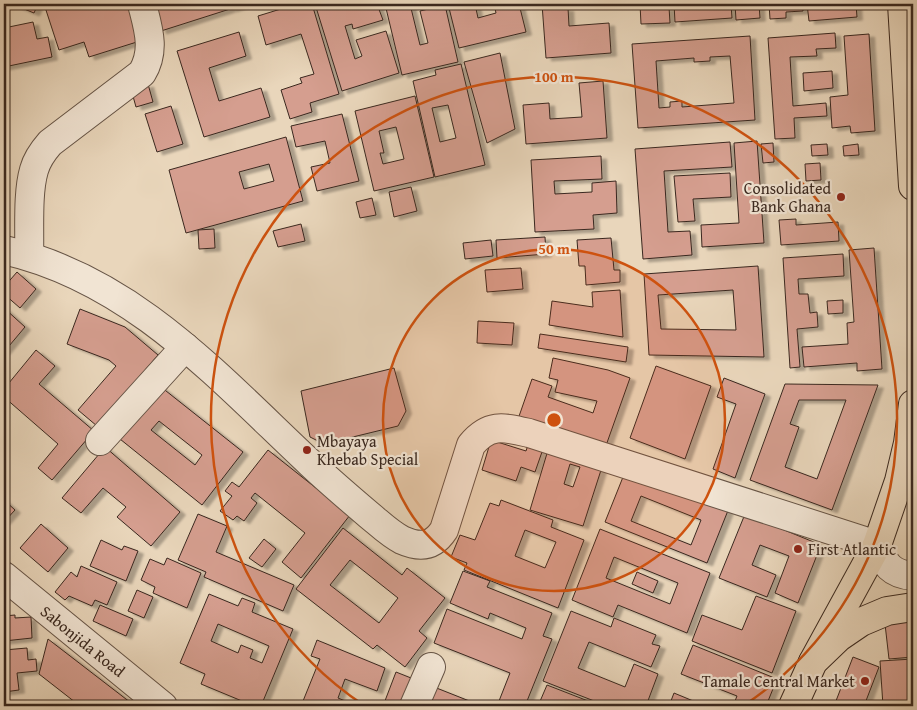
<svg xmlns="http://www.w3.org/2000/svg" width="917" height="710" viewBox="0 0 917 710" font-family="'Gentium Book Plus',serif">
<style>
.building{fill:#d59e8f;stroke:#3a281f;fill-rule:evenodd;filter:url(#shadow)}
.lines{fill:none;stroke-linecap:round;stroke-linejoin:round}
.minor-casing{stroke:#665446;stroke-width:30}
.major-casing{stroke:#3a281f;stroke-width:30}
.minor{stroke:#f1e4d3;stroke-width:28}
.major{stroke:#e9d6bb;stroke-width:28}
.ring{fill:none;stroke:#ce520f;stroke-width:2.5}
.poi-dot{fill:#8f2418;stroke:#f1e4d3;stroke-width:2}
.labels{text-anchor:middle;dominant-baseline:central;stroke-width:4.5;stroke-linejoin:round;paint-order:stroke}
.poi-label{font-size:16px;fill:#3a281f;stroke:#f1e4d3;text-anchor:end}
.street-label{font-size:16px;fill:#3a281f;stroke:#f1e4d3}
.centre{fill:#ce520f;stroke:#f1e4d3;stroke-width:2.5}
.ring-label{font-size:15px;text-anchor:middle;font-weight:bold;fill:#ce520f;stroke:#f1e4d3;stroke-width:4.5;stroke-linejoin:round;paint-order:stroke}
</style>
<defs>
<filter id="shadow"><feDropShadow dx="5.5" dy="3" stdDeviation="1" flood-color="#0004"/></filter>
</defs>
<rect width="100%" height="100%" fill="#e9d6bb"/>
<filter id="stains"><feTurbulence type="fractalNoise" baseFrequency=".004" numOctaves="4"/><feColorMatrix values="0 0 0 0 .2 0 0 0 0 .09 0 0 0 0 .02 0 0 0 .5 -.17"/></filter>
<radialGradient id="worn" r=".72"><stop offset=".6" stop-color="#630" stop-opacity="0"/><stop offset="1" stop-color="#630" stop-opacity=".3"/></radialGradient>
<g class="building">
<polygon points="12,4 38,4 34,13"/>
<polygon points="44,4 129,4 140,41 89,57 84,42 59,50"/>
<polygon points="153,4 180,4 181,6 188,4 228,4 230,9 161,31"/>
<polygon points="230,4 246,4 231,9"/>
<polygon points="297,4 312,4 339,94 310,103 312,112 290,119 281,90 302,83 300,78 314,74 301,34 266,45 258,16"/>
<polygon points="315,4 377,4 383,20 353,29 352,24 345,26 355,59 362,56 356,40 386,31 399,73 342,91"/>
<polygon points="385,4 410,4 420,45 428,43 420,11 445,5 458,62 402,75"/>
<polygon points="448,4 475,4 478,18 496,13 494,4 519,4 526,32 459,48"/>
<polygon points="542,4 563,4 564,9 568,8 569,26 609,23 611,53 546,58"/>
<polygon points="640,4 663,4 663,8 669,7 670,23 641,24"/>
<polygon points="674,4 731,4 732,18 675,22"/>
<polygon points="735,4 759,4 760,18 736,20"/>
<polygon points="769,4 803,4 803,11 786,12 786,18 770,19"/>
<polygon points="807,4 856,4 857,17 809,21"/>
<polygon points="33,22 37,39 48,37 52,57 4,67 4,28"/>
<polygon points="239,32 246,56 209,68 219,101 261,88 270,117 204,137 177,51"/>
<polygon points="835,33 836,48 816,49 817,56 790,57 793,106 826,103 827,116 794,118 795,138 775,139 768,38"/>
<polygon points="869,34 875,131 851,133 850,126 832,128 830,97 848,95 844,36"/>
<path d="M750,36L755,120L638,128L632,44ZM730,56L734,103L682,107V101L670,102V107L659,108L656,61L694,58V62L710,61V57Z"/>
<polygon points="500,53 515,129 487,143 464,62"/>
<path d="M461,64L485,165L435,177L413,81L436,75L435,70ZM448,105L456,138L440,142L432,108Z"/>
<polygon points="832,71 833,88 804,91 803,73"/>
<polygon points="603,81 607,138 526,144 523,105 549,103 550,119 582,117 579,83"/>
<polygon points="148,84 153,102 136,107 131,89"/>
<path d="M415,96L434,177L374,191L355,111ZM396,127L404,159L383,164L380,153H384L379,131Z"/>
<polygon points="171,106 183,144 157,152 145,114"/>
<polygon points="342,114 359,181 317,191 311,167 330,163 325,141 296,147 291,126"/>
<path d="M286,137L303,201L186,233L169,170ZM269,164L274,181L244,189L239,172Z"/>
<polygon points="757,141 764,243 702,247 701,225 739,223 734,143"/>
<polygon points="730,142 732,167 664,171 668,232 690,231 692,255 643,259 635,149"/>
<polygon points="773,143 774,162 763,163 761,144"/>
<polygon points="827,144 828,155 812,156 811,145"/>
<polygon points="858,144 859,155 844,156 843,146"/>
<polygon points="601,156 602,179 554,181 555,194 592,192 592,183 616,181 617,213 593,215 594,229 535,232 531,160"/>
<polygon points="820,163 821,180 806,181 805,164"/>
<polygon points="730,173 731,197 693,199 695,221 678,222 674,176"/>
<polygon points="411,187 417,211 394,217 389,192"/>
<polygon points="372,198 376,215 360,218 356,202"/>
<polygon points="796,219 796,225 838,222 839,241 781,245 779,220"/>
<polygon points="301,224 305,241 278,247 273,231"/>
<polygon points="214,229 215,248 199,249 198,230"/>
<polygon points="545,237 546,254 497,258 496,240"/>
<polygon points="611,238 614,270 620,270 620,282 586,285 585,266 579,266 577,240"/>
<polygon points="491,240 493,256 465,259 463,243"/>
<polygon points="874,248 882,369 857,371 857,363 804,367 802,347 848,344 847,323 854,322 849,250"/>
<polygon points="843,254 844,276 798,279 799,294 808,294 810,313 817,312 818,327 797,329 800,367 790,368 783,258"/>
<path d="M758,266L764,357L649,355L644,274ZM733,290L736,330L661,329L658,295Z"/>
<polygon points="521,268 523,289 487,292 485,270"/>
<polygon points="17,272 36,289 20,308 4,294 4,287"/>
<polygon points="620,290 623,337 549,325 552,301 593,307 592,292"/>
<polygon points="843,300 843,313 828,314 827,301"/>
<polygon points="4,308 25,327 4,352"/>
<polygon points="80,309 125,327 158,355 97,426 78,410 116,366 109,360 67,344"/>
<polygon points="478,321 514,323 512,345 477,343"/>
<polygon points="540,334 628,347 626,362 538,348"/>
<polygon points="36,350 55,366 39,384 94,431 52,480 38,468 58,444 4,397 4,389"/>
<polygon points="553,358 608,370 630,378 603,454 517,422 532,379 552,386 548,397 593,413 597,401 555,392 558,380 549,378"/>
<polygon points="656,366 711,386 685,459 630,438"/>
<polygon points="394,368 406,411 398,426 324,444 310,437 301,391"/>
<polygon points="724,378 765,394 735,478 713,469 736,404 717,397"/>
<path d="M156,383L243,452L202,505L115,435ZM159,421L202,455L195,465L151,430Z"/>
<path d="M785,384L878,385L832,510L750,480ZM799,400H846L817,479L785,467L799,427L790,424Z"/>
<polygon points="491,440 526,451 528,445 543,449 535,472 521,467 516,481 482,470"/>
<polygon points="105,447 180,512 151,546 117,517 126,507 103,488 81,513 62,498"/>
<polygon points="268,450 350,515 301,578 282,562 305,533 255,493 251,498 257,503 244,521 237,516 233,520 220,511 232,496 225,491 232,482 239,487"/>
<path d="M548,450L602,467L583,526L530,510ZM570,464L580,467L573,487L564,484Z"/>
<path d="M627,467L729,508L707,563L605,522ZM641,496L701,520L691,545L631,521Z"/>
<polygon points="4,500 15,510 4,522"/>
<path d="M501,500L553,520L551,527L584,540L558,608L464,570L467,563L451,557L460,535L475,540L490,503L499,506ZM525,530L556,542L545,568L515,556Z"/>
<polygon points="198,514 227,526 216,552 294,585 283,611 204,577 206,572 178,560"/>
<polygon points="745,514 821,545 798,603 775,593 789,556 760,545 752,565 776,575 767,597 719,578"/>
<polygon points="41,524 68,548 48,572 20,548"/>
<path d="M343,528L402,575L407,568L445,598L419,631L427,638L405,667L377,645L373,649L296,589ZM350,560L398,598L379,623L330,585Z"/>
<path d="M600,529L710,573L687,633L618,605L613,617L572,600ZM614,557L678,583L670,604L606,578Z"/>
<polygon points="264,539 276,549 262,567 249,558"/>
<polygon points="101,540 122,550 124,546 138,551 126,581 90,566"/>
<polygon points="167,558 201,573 187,608 153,593 155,587 141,580 150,559 164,565"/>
<polygon points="81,566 117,582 107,605 95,600 92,606 69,596 65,600 55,592 71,572 77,577"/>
<polygon points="463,571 490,581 487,587 552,613 543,636 552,639 525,706 512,706 499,701 510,673 434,643 447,609 522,639 526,628 490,613 488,619 450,603"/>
<polygon points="637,572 658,581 653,593 632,584"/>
<polygon points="137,590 153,597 144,618 128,611"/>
<path d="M209,594L238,606L242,598L255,603L252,612L293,629L261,706H254L201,684L205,674L180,663ZM218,624L269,646L262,663L250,658L253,650L241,645L238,653L211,641Z"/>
<polygon points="756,596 796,611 772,673 692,641 702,615 742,630"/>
<polygon points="100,605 133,619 126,636 93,621"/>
<polygon points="571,611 611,627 614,618 656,635 652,644 660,646 651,667 589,642 578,668 625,687 634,664 658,674 646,706 607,706 543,681"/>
<polygon points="15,615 15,618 31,617 32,638 4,641 4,616"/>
<polygon points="913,621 913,657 889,659 885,624"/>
<polygon points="48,639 135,706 100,706 96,702 93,706 80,706 39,674"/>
<polygon points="317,640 385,668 377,691 345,679 338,698 357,706 301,706 320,659 311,656"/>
<polygon points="693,645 777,679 766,706 733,706 737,696 681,674"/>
<polygon points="27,648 28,660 36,659 37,671 17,673 19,690 4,692 4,650"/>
<polygon points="853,657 879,667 864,706 834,706"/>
<polygon points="913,659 913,706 883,706 880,661"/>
<polygon points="396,672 416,680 406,706 383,706"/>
<polygon points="547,685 601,706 538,706"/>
<polygon points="434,687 482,706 427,706"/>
<polygon points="674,693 698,703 697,706 669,706"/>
</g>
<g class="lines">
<defs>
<g id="minor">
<path d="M4,250C132,279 217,376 310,463C329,481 349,498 369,515C380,524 390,534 402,540C420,548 433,547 444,530L471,445C489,423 503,427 529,433L877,545C885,565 891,574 913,576"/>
<path d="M29,256C30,231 27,194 34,170C37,159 43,151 50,143L142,73C156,50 148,28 142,4"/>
<polyline points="100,441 185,347"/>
<polyline points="4,576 163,706"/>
<polyline points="414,706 431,667"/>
</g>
<g id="major">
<polyline points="902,4 913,186"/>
<polyline points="813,662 877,545 899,481 908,443 913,404"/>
<polyline points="793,706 813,662 839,637 861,622 887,611 913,607"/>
</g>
</defs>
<use href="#minor" class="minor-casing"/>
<use href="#major" class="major-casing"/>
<use href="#minor" class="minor"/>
<use href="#major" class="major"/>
</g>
<circle cx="554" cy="420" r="171" fill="#ce520f" fill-opacity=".12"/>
<g class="ring">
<circle cx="554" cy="420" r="171"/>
<path d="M365 706A343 343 0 1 1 743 706"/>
</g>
<g class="poi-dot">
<circle cx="841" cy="197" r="5"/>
<circle cx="307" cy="450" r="5"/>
<circle cx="798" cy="549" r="5"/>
<circle cx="865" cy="681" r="5"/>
</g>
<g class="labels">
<g class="poi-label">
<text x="831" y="188">Consolidated<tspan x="831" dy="18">Bank Ghana</tspan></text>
<text x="317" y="441" text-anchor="start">Mbayaya<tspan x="317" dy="18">Khebab Special</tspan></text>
<text x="808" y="549" text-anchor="start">First Atlantic</text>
<text x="855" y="681">Tamale Central Market</text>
</g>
<g class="street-label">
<text transform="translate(83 641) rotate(39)">Sabonjida Road</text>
</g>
</g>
<circle cx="554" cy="420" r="8" class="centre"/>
<g class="ring-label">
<text x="554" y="82">100 m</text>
<text x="554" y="254">50 m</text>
</g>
<rect width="917" height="710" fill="none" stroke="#e9d6bb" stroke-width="20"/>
<rect x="5" y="5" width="907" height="700" fill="none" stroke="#3a281f" stroke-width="2.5"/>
<rect x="10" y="10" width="897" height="690" fill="none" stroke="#3a281f"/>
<rect width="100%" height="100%" filter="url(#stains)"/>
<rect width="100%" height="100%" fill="url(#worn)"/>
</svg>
